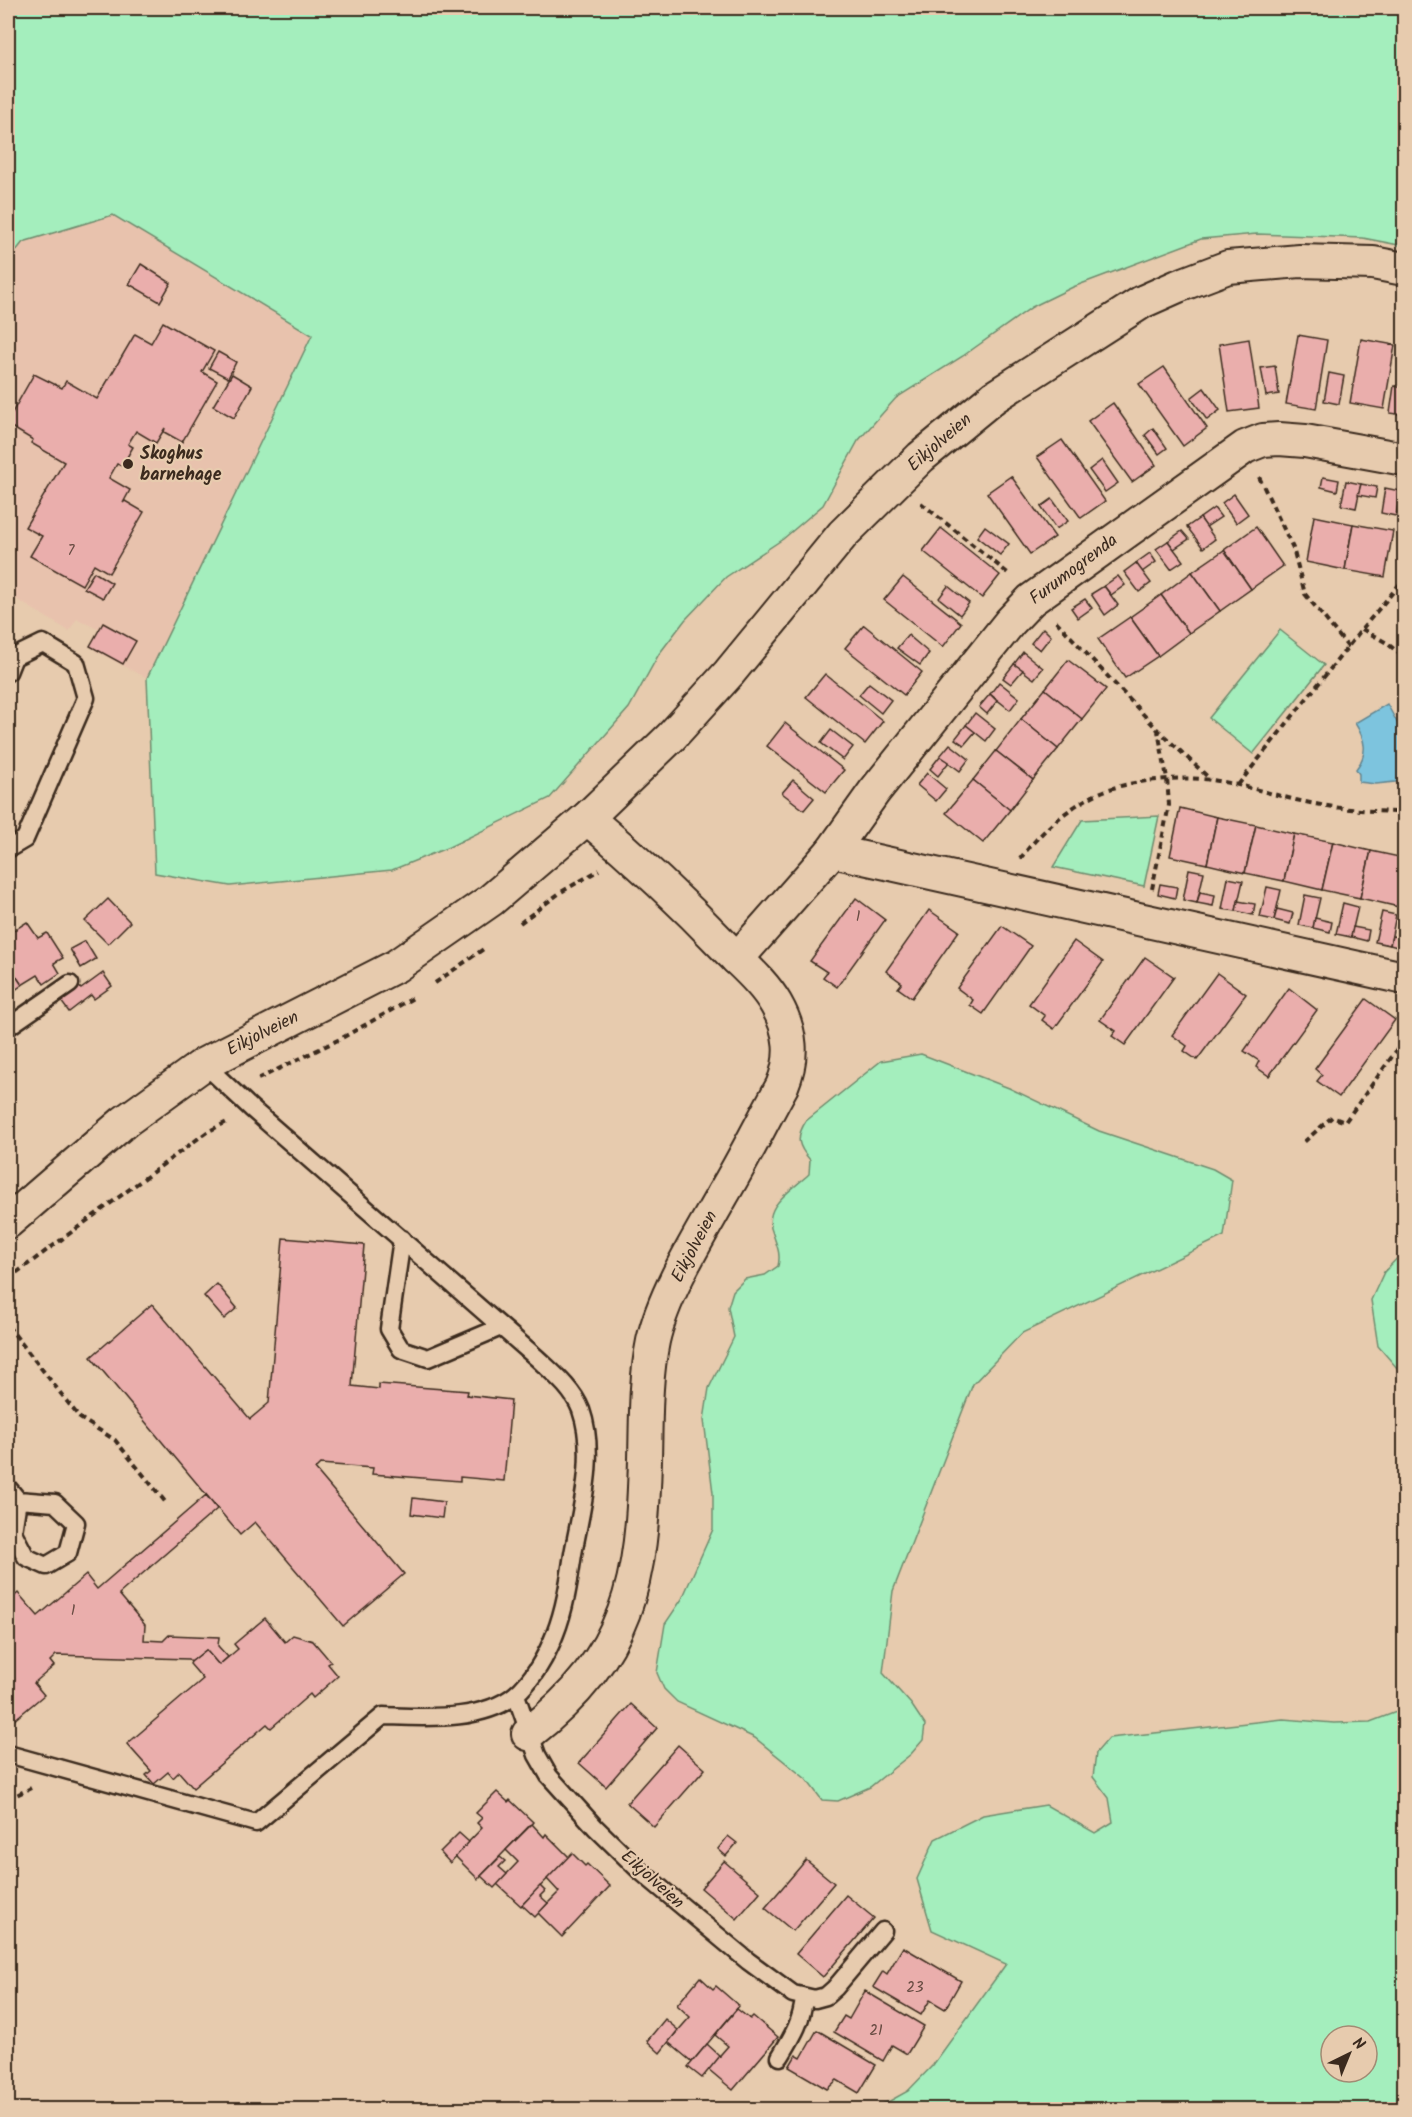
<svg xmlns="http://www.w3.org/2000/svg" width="1412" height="2117" viewBox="0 0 1412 2117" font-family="Kalam,sans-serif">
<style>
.built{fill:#e8c2ad}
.green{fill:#a4eebd;stroke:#708c6e;stroke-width:1.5;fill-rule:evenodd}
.water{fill:#7dc4de;stroke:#638691;stroke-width:1.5}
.building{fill:#eaaeac;stroke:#3b2a1e;stroke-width:1.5}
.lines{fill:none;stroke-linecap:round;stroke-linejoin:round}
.lane-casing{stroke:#3b2a1e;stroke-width:21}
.street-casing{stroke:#3b2a1e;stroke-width:36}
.path{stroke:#3b2a1e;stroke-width:4;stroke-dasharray:6 4.5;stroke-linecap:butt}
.lane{stroke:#e7cbae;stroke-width:16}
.street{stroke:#e7cbae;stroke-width:32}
.poi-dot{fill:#3b2a1e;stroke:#e7cbae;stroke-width:2}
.labels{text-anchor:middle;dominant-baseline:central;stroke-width:4.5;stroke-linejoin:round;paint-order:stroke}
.number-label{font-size:15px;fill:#674b42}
.street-label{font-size:18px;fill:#3b2a1e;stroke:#e7cbae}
.poi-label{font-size:18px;font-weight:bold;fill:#3b2a1e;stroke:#e7cbae;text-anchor:start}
</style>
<rect width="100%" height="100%" fill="#e7cbae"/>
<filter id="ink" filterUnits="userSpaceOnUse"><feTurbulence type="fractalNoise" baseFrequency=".0167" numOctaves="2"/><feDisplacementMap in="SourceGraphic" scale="12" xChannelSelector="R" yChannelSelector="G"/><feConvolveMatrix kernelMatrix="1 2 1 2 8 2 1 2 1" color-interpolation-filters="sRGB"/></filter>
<g filter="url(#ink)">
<polygon class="built" points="113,215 312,335 147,678 95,651 104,632 77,619 69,631 8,594 8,261 23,242"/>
<g class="green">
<polygon points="8,8 1404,8 1404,128 1398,155 1404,170 1404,246 1363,238 1257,234 1201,239 1073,287 1032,307 963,356 896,398 858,441 823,505 783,539 726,577 685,620 659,654 629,708 550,798 449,847 392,870 230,886 155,873 147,678 312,335 113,215 23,242 8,261"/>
<polygon points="1280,630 1324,665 1253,754 1209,718"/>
<polygon points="1159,816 1144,886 1053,867 1082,820"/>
<path d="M921,1054L1009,1088L1099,1131L1213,1169L1232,1180L1224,1236L1022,1333L973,1384L893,1591L883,1673L911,1704L925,1725L923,1740L911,1754L870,1787L838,1801L822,1800L806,1779L755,1738L677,1702L664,1689L657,1673L665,1624L682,1599L713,1529V1493L704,1420L709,1388L734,1337L728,1307L733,1291L745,1279L765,1275L778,1266C781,1254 777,1246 773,1234C761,1206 791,1191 809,1174L810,1160C798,1146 795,1138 806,1121L881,1061Z"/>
<polygon points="1404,1251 1404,1376 1378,1346 1371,1300 1384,1272"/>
<path d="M1404,1709V2109H865L888,2102L908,2091L933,2065L1006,1964L932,1930L917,1879L935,1839L983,1815L1046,1805L1095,1833L1113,1822L1109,1798L1093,1777L1096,1753L1109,1738L1283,1719L1334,1723L1370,1722ZM1331,2036H1367V2072H1331Z"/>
</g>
<path class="water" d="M1387,704L1404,735V781L1376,784L1359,782V774L1356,769C1369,753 1365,739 1355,723Z"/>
<g class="building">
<polygon points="141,264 171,283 160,302 129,284"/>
<polygon points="163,322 214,351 202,372 217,381 182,442 164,432 165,428 156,443 136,431 128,444 133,447 122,466 117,464 109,478 130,490 123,503 125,501 144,512 109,573 94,564 82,585 30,556 42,536 25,527 64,462 31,443 33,440 8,425 8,420 34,374 62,388 66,381 97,399 135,334 151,343"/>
<polygon points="1298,335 1327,340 1316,409 1286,404"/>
<polygon points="1249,339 1259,408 1229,412 1219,344"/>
<polygon points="1361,339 1395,345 1384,409 1350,403"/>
<polygon points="218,352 236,362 228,378 209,368"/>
<polygon points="1275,366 1279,394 1266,396 1261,368"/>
<polygon points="1164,367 1207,428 1183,446 1139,384"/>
<polygon points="1329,373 1344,376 1339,404 1324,401"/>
<polygon points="232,374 252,386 234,418 213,406"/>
<polygon points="1394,386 1404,388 1404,415 1390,413"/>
<polygon points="1204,388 1220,410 1207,420 1191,398"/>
<polygon points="1113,403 1156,465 1132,482 1088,421"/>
<polygon points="1153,428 1167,448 1159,454 1145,435"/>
<polygon points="1062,440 1105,501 1081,518 1037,457"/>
<polygon points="1102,460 1118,483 1105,492 1089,470"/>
<polygon points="1011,476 1055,537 1030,554 987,493"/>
<polygon points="1323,477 1339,480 1337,491 1321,487"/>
<polygon points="1346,481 1361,484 1356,508 1341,505"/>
<polygon points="1361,484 1377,487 1375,498 1358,495"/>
<polygon points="1385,488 1400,491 1396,516 1381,513"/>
<polygon points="1234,494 1248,514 1236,523 1222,503"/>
<polygon points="1052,499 1068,521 1056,529 1041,507"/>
<polygon points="1214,508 1221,517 1206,527 1200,518"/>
<polygon points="1314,516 1353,524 1345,570 1306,562"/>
<polygon points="1200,518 1215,539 1203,548 1187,527"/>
<polygon points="1353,524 1393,531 1385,577 1345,570"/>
<polygon points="985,526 1009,544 1000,555 977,537"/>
<polygon points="1256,527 1283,566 1251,589 1224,550"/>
<polygon points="941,528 1000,575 982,598 923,551"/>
<polygon points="1182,531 1189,539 1174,549 1168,541"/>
<polygon points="1168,541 1183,561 1171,569 1156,549"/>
<polygon points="1224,550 1251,589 1220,611 1192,572"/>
<polygon points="1150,553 1156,562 1142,572 1136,563"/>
<polygon points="1136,563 1151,583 1139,592 1124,572"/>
<polygon points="94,572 112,583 103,598 84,588"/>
<polygon points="1192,572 1220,611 1189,633 1161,595"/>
<polygon points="1118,576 1125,585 1111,595 1104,586"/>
<polygon points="903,577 961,623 943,647 884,600"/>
<polygon points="948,586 969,603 960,615 939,598"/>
<polygon points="1104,586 1118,605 1105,615 1091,594"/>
<polygon points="1161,595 1189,633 1158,656 1130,617"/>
<polygon points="1085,599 1092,608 1078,618 1071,608"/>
<polygon points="1130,617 1158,656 1125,678 1098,639"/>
<polygon points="103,623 136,641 123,664 90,646"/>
<polygon points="864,625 922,672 904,695 845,648"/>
<polygon points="1043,628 1051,636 1040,650 1031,643"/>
<polygon points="908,635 929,653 920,665 897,648"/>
<polygon points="1023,652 1043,668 1034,679 1014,664"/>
<polygon points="1068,660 1106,689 1082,719 1045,689"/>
<polygon points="1014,664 1023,670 1011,684 1003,678"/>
<polygon points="825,674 883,721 865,744 806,697"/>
<polygon points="999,682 1019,698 1010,710 990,694"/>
<polygon points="869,683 891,700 881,713 859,695"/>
<polygon points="1045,689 1082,719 1058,749 1021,719"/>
<polygon points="990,694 997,701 987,714 979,707"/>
<polygon points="975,713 995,729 986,741 966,725"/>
<polygon points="1021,719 1058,749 1033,780 996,751"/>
<polygon points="785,723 844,770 826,792 767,746"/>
<polygon points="966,725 975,732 964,745 955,739"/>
<polygon points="831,730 853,747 843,760 821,743"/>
<polygon points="950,744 969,759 960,771 940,756"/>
<polygon points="996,751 1033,780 1010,810 973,780"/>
<polygon points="940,756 949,762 938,776 930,769"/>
<polygon points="927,773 946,789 936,801 917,785"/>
<polygon points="793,780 814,798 804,810 782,793"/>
<polygon points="973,780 1010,810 983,843 946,813"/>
<polygon points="1180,808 1217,817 1207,864 1170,856"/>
<polygon points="1217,817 1256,825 1245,873 1207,864"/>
<polygon points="1256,825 1294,834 1284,881 1245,873"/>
<polygon points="1294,834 1333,842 1322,890 1284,881"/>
<polygon points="1333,842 1371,851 1360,898 1322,890"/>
<polygon points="1371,851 1404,858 1404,882 1399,907 1360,898"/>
<polygon points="1189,869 1204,872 1197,903 1183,900"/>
<polygon points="1228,878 1243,881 1236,911 1222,909"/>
<polygon points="1404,882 1404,908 1399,907"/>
<polygon points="1160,884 1177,887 1175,898 1158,894"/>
<polygon points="1267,887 1281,890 1274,920 1260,917"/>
<polygon points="1200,892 1215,895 1213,906 1197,903"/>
<polygon points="1305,895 1320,898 1313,928 1299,925"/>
<polygon points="856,898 885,920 837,987 823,977 827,972 810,961"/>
<polygon points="108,899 130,922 108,944 85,921"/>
<polygon points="1238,901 1255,904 1253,915 1236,911"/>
<polygon points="1343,903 1358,907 1351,937 1336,934"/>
<polygon points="1277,909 1293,913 1290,924 1274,920"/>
<polygon points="929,910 959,931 912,998 898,988 902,983 886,971"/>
<polygon points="1382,912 1396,915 1390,945 1375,942"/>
<polygon points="1315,918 1332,922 1330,932 1313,928"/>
<polygon points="27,922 38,938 47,933 63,958 54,963 60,973 44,984 38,975 22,985 8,964 8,934"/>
<polygon points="1002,926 1031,946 983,1014 970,1005 973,1000 957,988"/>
<polygon points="1353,927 1369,930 1367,941 1351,937"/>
<polygon points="1392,936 1404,938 1404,949 1390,945"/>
<polygon points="85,941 96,959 81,968 70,949"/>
<polygon points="1074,941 1103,962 1054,1029 1042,1020 1045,1016 1029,1004"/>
<polygon points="1145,957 1174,977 1125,1045 1112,1036 1116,1031 1100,1020"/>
<polygon points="8,964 22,985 8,995"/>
<polygon points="103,973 112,986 94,999 91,995 69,1012 58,997 76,983 81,989"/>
<polygon points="1217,973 1246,994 1197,1060 1184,1051 1187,1046 1172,1035"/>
<polygon points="1289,988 1317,1010 1269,1076 1256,1067 1259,1061 1244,1051"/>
<polygon points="1366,999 1395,1020 1339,1097 1317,1081 1322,1075 1315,1069"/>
<polygon points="283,1238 364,1245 352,1386 379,1389 379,1384 468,1391 467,1395 511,1400 504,1481 460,1477 460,1481 372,1474 373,1468 320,1464 315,1469 404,1574 343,1626 255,1522 240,1535 91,1357 152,1304 250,1419 269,1403"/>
<polygon points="217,1284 237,1308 224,1319 204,1296"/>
<polygon points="206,1495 217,1509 119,1594 145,1625 144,1640 163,1641 169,1635 219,1637 218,1646 228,1657 219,1665 206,1650 191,1662 188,1659 56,1655 50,1661 54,1666 34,1683 44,1695 13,1721 8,1716 8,1602 18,1593 38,1616 86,1575 97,1589"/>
<polygon points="413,1498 444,1502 442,1518 411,1514"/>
<polygon points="265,1618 285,1642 293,1635 313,1641 331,1662 328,1664 338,1676 313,1698 310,1694 271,1728 267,1724 193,1788 179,1772 173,1778 168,1772 154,1784 146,1775 151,1771 127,1744 203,1679 190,1664 191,1662 206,1650 219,1665 238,1649 234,1644"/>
<polygon points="631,1704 657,1728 606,1787 579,1763"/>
<polygon points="678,1745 705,1769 654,1827 627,1803"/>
<polygon points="497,1792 508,1802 510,1800 533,1822 478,1879 455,1856 482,1828 477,1823 482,1818 476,1813"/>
<polygon points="532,1824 544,1837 546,1834 569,1857 521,1906 497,1884 518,1862 506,1850"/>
<polygon points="459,1833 469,1842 450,1863 440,1852"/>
<polygon points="728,1836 737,1843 726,1856 718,1849"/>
<polygon points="572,1853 585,1866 587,1864 610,1886 562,1937 538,1913 559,1892 547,1879"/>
<polygon points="500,1857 505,1861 499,1867 507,1874 494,1888 481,1876"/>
<polygon points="806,1860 834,1883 793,1931 765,1908"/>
<polygon points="724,1861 760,1892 737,1919 701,1888"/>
<polygon points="540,1886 545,1891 540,1896 548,1903 535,1917 522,1905"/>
<polygon points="846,1895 874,1918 823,1977 796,1954"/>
<polygon points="903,1947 961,1981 945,2009 930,2000 921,2015 873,1987 883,1971 887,1974"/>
<polygon points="700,1977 713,1989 716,1986 739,2006 692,2062 668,2042 690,2017 677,2005"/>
<polygon points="865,1991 924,2026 907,2054 892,2045 883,2061 834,2032 844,2016 849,2019"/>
<polygon points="737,2009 750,2019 753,2016 778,2037 733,2090 708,2069 728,2046 715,2035"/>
<polygon points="665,2019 678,2030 660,2053 647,2041"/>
<polygon points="817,2030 876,2065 859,2093 837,2080 827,2089 789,2067 796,2055 801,2058"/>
<polygon points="707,2044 720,2056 702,2078 688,2067"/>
</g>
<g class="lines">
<defs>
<g id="lane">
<polyline points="8,672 14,657 43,643 76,663 86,698 25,839 8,849"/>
<polyline points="8,1027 70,984"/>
<polyline points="402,1239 389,1329 401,1349 428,1358 501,1327"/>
<polyline points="8,1488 18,1500 55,1503 76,1523 68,1553 46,1566 26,1557 13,1532 18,1500"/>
<polyline points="516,1695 537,1755 549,1776 595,1827 639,1870 748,1961 793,1994 815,1999 826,1996 835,1988 883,1931"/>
<path d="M8,1754L256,1823L383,1716C423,1717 482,1722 515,1695C533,1680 547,1655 555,1634C565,1609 569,1581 573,1554C581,1509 597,1455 581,1410C573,1389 553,1373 537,1358L252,1109L204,1064"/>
<path d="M780,2057C792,2037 802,2022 804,1998"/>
</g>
<g id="street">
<polyline points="832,851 1404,978"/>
<polyline points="737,959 832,851 874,792 1010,622 1031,600 1245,447 1263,440 1279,439 1305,441 1404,459"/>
<polyline points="8,1222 124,1122 204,1064 396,966 491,900 587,818 671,737 729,673 843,534 921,457 994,397 1142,302 1178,286 1228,267 1300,261 1373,263 1404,269"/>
<path d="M528,1734C630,1654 642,1582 645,1459C646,1420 645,1380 653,1341C664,1292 699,1237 723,1194C744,1159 762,1122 782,1086C794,1057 792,1032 776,1004C764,983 744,966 727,949C683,903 636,859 587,818"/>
</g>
</defs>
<use href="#lane" class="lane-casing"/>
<use href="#street" class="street-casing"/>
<g class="path">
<polyline points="1259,477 1293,548 1305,594 1348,647"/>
<polyline points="921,503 1009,574"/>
<polyline points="1056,621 1158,730 1210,779"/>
<polyline points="1362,629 1387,643 1404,658"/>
<polyline points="1238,785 1362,629 1404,579"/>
<path d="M1020,859C1041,831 1071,804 1104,791C1133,780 1181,776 1212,780C1240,784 1268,793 1296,800C1331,808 1369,812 1404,812"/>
<polyline points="1152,889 1169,805 1167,778 1158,731"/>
<polyline points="520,923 561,892 599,870"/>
<polyline points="435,983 485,948"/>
<polyline points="258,1079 340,1039 413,998"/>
<polyline points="1304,1142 1332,1117 1345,1122 1404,1040"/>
<polyline points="8,1279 207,1132 229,1121"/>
<polyline points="8,1326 80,1418 115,1440 167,1504"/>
<polyline points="8,1799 31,1788"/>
</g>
<use href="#lane" class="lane"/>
<use href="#street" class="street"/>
</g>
</g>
<circle class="poi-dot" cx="128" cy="464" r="6"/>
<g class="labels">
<g class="number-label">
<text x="71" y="551">7</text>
<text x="858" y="917">1</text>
<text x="73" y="1611">1</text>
<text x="915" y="1988">23</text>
<text x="876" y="2031">21</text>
</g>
<g class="street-label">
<text transform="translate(940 443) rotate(-41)">Eikjolveien</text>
<text transform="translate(1074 570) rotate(-37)">Furumogrenda</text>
<text transform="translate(263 1034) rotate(-27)">Eikjolveien</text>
<text transform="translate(695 1247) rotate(-62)">Eikjolveien</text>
<text transform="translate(652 1880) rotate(42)">Eikjolveien</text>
</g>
<g class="poi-label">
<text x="140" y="454">Skoghus<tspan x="140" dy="21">barnehage</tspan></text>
</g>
</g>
<rect width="1412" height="2117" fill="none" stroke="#e7cbae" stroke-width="30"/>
<rect x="15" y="15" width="1382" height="2087" fill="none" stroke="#3b2a1e" stroke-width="2" filter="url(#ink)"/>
<g transform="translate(1349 2054) rotate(43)"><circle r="28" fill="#e7cbae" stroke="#a28b74" stroke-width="1.5"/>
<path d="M0-4.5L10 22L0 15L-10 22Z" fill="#3b2a1e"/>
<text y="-9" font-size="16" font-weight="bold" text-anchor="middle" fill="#3b2a1e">N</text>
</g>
</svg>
